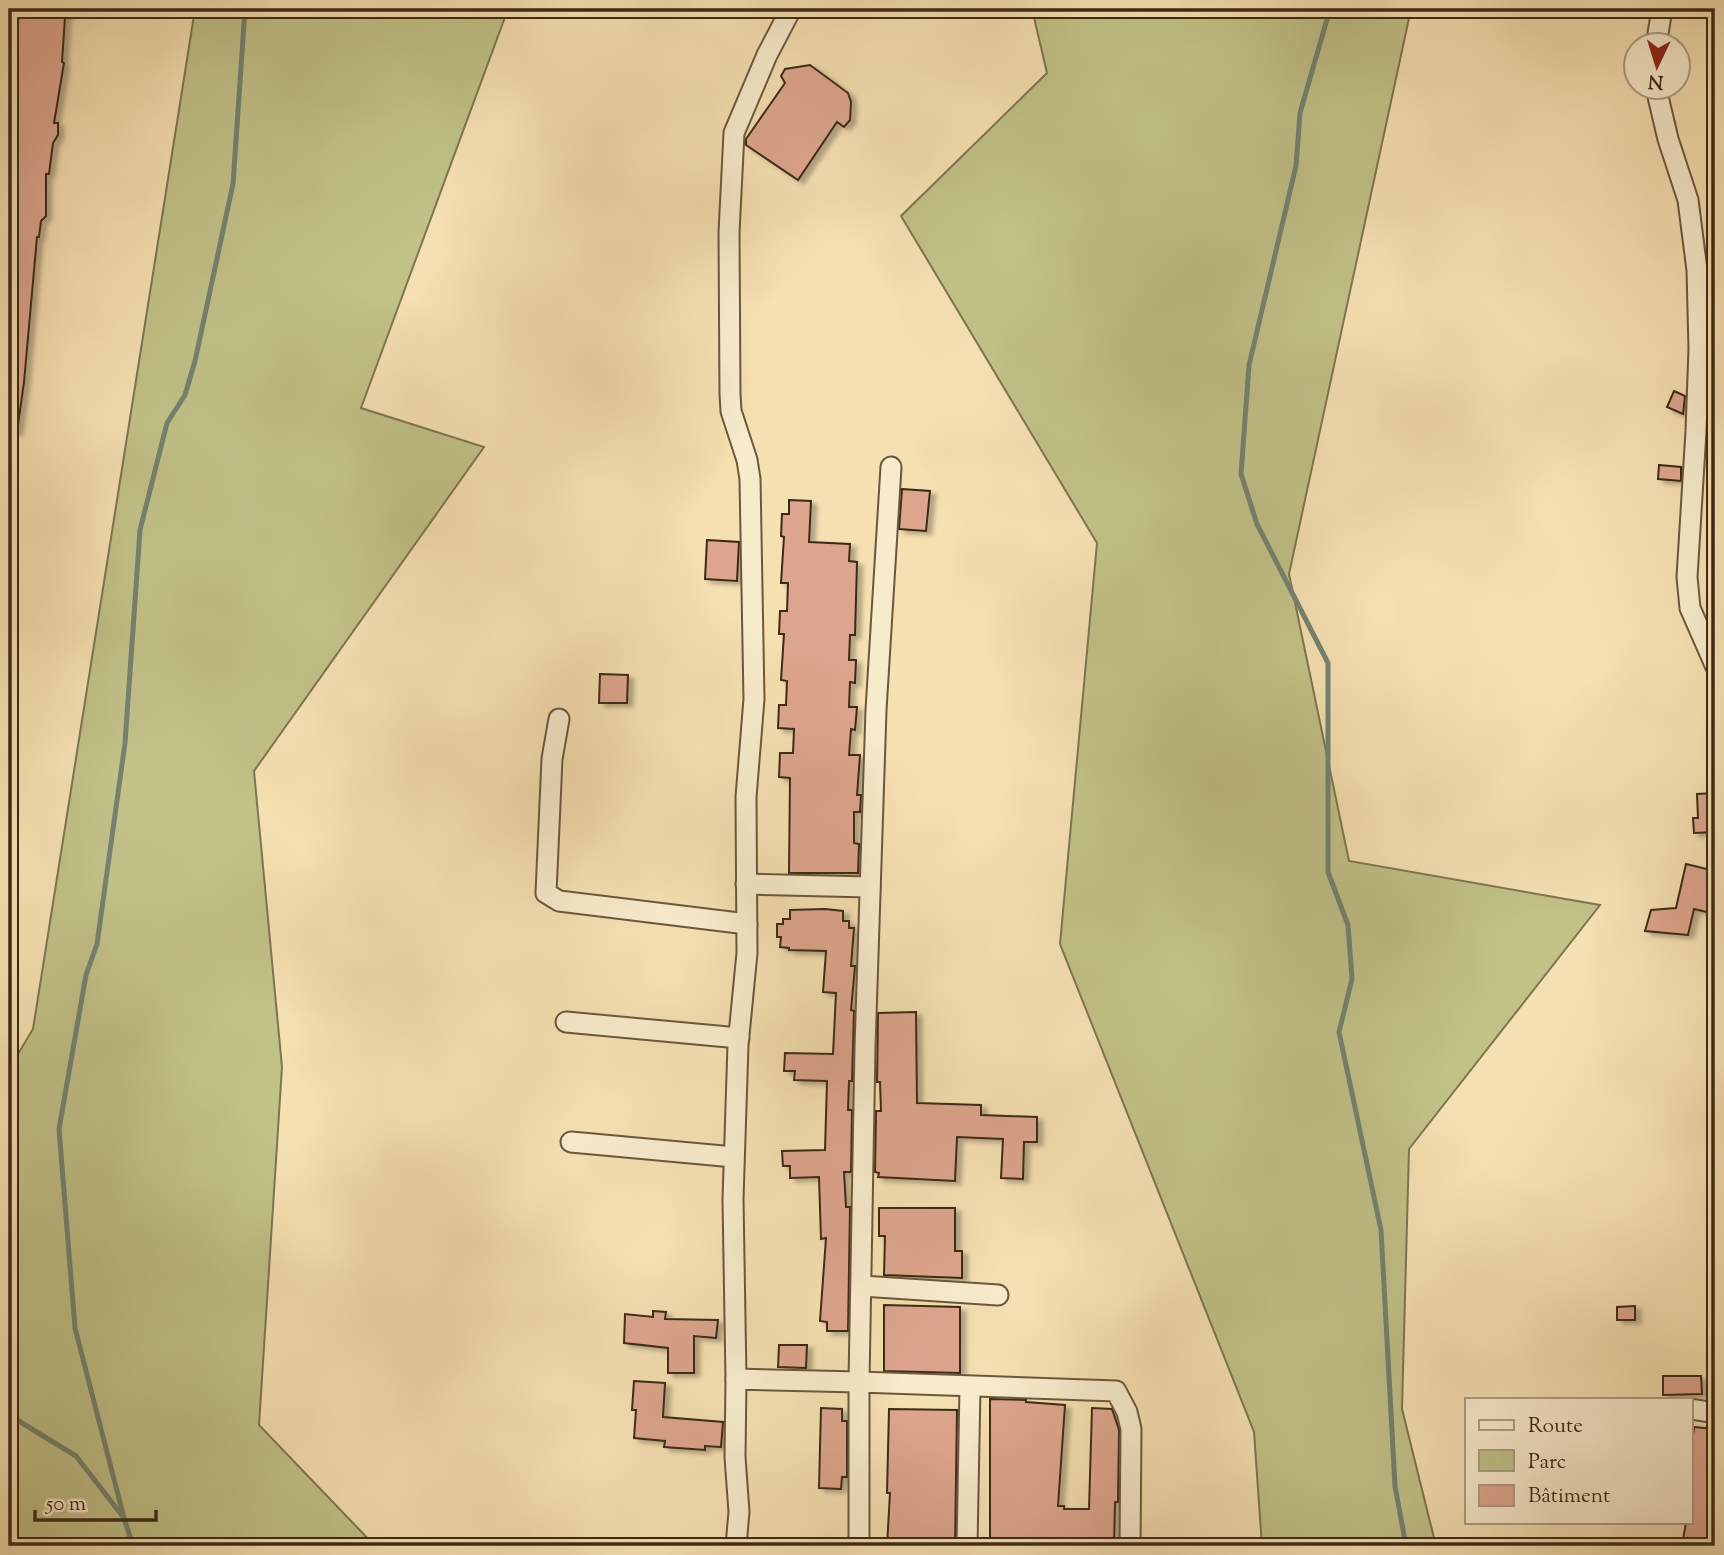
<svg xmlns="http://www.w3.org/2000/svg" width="1724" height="1555" viewBox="0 0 1724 1555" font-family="'Sorts Mill Goudy',serif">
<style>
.green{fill:#c1c188;stroke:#7f754f;stroke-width:2}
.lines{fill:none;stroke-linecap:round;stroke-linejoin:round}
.stream{stroke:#76826f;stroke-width:5}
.building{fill:#dda58d;stroke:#3d2916;stroke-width:2;filter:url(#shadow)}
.minor-casing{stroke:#6b573d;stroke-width:23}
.minor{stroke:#f8ebcc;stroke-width:19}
</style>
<defs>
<filter id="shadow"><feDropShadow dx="5.5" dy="3.5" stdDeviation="2" flood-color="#0004"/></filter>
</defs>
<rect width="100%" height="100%" fill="#f5e0b1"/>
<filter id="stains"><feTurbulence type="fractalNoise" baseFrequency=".00286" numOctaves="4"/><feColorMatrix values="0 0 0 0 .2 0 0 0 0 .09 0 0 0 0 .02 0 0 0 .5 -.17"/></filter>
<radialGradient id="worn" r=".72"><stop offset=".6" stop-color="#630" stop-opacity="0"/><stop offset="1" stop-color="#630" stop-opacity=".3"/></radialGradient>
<g class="green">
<polygon points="195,9 508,9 361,408 484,447 254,771 282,1067 259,1425 375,1546 9,1546 9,1069 33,1029"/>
<polygon points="1032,9 1411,9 1289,574 1349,861 1600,905 1409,1149 1402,1409 1436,1546 1262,1546 1254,1432 1060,944 1097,543 901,216 1047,73"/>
</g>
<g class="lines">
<g class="stream">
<polyline points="1330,9 1300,113 1296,166 1249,365 1241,474 1257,524 1328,663 1328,872 1348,925 1352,979 1339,1032 1381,1230 1395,1486 1406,1546"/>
<polyline points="9,1415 76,1456 124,1518 133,1546"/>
<polyline points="124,1518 75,1328 59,1129 86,975 97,944 125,743 140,530 167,423 185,395 195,361 233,184 245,9"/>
</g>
</g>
<g class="building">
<polygon points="19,9 71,9 65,17 62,62 64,63 54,123 58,123 58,135 53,143 49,174 46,174 46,216 41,221 39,237 37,237 24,382 17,432 9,432 9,56 16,57"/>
<polygon points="810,65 848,93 851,102 850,120 844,127 837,122 798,180 746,145 746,139 785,83 781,76 785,69"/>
<polygon points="1674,391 1685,396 1683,414 1667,407"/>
<polygon points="1659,465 1681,467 1681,481 1658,479"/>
<polygon points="902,489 930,491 926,531 899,529"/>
<polygon points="789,500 811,501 809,542 850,544 849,561 857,562 855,635 850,635 849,660 856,660 855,683 850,682 849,707 857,707 855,730 851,729 849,755 860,755 857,795 861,795 860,812 854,812 854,843 859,844 858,873 789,873 790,778 779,777 780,753 793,753 794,729 778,728 779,705 786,705 787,681 781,680 784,634 779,634 780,611 787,611 788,583 781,583 784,537 781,536 782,514 789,514"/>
<polygon points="707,540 739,542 737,581 705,579"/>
<polygon points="600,674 628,675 627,703 599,703"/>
<polygon points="1715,793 1715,832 1694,833 1693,818 1698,818 1697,794"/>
<polygon points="1686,864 1715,871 1715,914 1694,909 1688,935 1645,931 1651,910 1676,908"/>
<polygon points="825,909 843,911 843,921 849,921 849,928 854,928 851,966 855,966 851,1010 854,1011 852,1081 849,1081 848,1110 852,1110 851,1172 844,1172 846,1207 850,1207 848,1331 827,1331 827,1322 820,1321 826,1238 821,1239 819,1177 790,1178 790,1166 783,1166 782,1151 825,1150 827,1081 794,1080 795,1071 784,1071 785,1053 833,1054 836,993 823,992 826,951 789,950 789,948 780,947 781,937 777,937 777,924 783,924 783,919 790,919 790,910"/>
<polygon points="916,1012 917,1103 981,1105 981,1115 1037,1117 1037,1142 1024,1142 1023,1179 1001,1178 1003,1139 957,1137 955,1181 878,1177 879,1173 875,1172 876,1111 881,1111 880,1082 877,1082 878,1013"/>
<polygon points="879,1208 955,1208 955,1251 962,1251 962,1278 884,1275 885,1236 879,1236"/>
<polygon points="884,1305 960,1307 960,1373 884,1371"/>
<polygon points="1635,1306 1635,1320 1617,1320 1617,1307"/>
<polygon points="653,1311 666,1312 665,1319 718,1320 716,1338 694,1336 694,1373 668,1373 668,1348 624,1343 625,1314 653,1317"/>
<polygon points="779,1345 807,1345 806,1368 778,1367"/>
<polygon points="1663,1376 1701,1376 1702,1394 1663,1395"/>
<polygon points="634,1381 665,1383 663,1417 723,1422 721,1447 705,1446 705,1450 664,1447 665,1441 634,1438 636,1410 632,1410"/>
<polygon points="990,1399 1026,1400 1026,1402 1065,1405 1058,1506 1064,1506 1064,1509 1089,1509 1092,1408 1112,1409 1119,1430 1118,1502 1115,1502 1114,1546 990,1546"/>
<polygon points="821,1408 842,1409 842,1421 847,1421 847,1477 842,1477 841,1489 819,1488"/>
<polygon points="889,1409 957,1410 955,1546 887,1546 890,1493 887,1493"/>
<polygon points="1694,1427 1715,1429 1715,1527 1712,1546 1682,1546 1686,1522 1691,1522 1691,1452"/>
</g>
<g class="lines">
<defs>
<g id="minor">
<polyline points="1656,46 1662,9"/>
<polyline points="1656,88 1668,139 1688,200 1697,270 1699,349 1696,431 1687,577 1690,608 1715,665"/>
<polyline points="559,719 552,759 546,893 559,901 747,924"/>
<polyline points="746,884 870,887"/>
<polyline points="566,1022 739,1038"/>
<polyline points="571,1142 734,1157"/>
<polyline points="862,1286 998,1295"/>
<polyline points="736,1379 733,1199 738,1045 747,953 746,797 754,699 750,479 747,460 731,411 730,394 729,232 734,133 767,55 791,9"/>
<polyline points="1691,1409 1715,1413"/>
<polyline points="736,1546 739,1512 735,1457 736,1379 859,1382 865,1047 876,710 891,467"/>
<polyline points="859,1546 859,1382 1116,1391 1127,1412 1131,1429 1130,1546"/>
<polyline points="967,1546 970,1387"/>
</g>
</defs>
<use href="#minor" class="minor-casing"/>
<use href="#minor" class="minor"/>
</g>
<rect width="1724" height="1555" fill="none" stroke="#f5e0b1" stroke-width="35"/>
<rect x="10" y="10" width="1703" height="1534" fill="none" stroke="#3d2916" stroke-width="3.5"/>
<rect x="18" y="18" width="1689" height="1520" fill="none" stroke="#3d2916" stroke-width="2"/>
<rect x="1465" y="1398" width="228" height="126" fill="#f8ebcc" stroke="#ad9d83" stroke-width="2"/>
<rect x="1479" y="1420" width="35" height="10" fill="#f8ebcc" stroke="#ad9d83" stroke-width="2"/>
<text x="1528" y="1432" font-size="21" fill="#3d2916">Route</text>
<rect x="1479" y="1450" width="35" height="21" fill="#c1c188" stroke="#ad9d83" stroke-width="2"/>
<text x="1528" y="1468" font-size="21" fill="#3d2916">Parc</text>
<rect x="1479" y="1485" width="35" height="21" fill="#dda58d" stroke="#ad9d83" stroke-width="2"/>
<text x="1528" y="1502" font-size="21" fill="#3d2916">Bâtiment</text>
<g transform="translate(1657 66) rotate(184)"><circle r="33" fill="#f8ebcc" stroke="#ad9d83" stroke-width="2"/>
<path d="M0-5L12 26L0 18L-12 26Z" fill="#8f2418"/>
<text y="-10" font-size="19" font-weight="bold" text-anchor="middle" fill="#3d2916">N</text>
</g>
<path d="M35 1510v10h121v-10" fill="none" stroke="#3d2916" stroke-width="3.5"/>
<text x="46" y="1510" font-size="21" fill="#3d2916" stroke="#f8ebcc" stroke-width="5" paint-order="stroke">50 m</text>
<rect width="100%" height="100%" filter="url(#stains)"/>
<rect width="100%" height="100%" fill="url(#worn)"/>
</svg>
